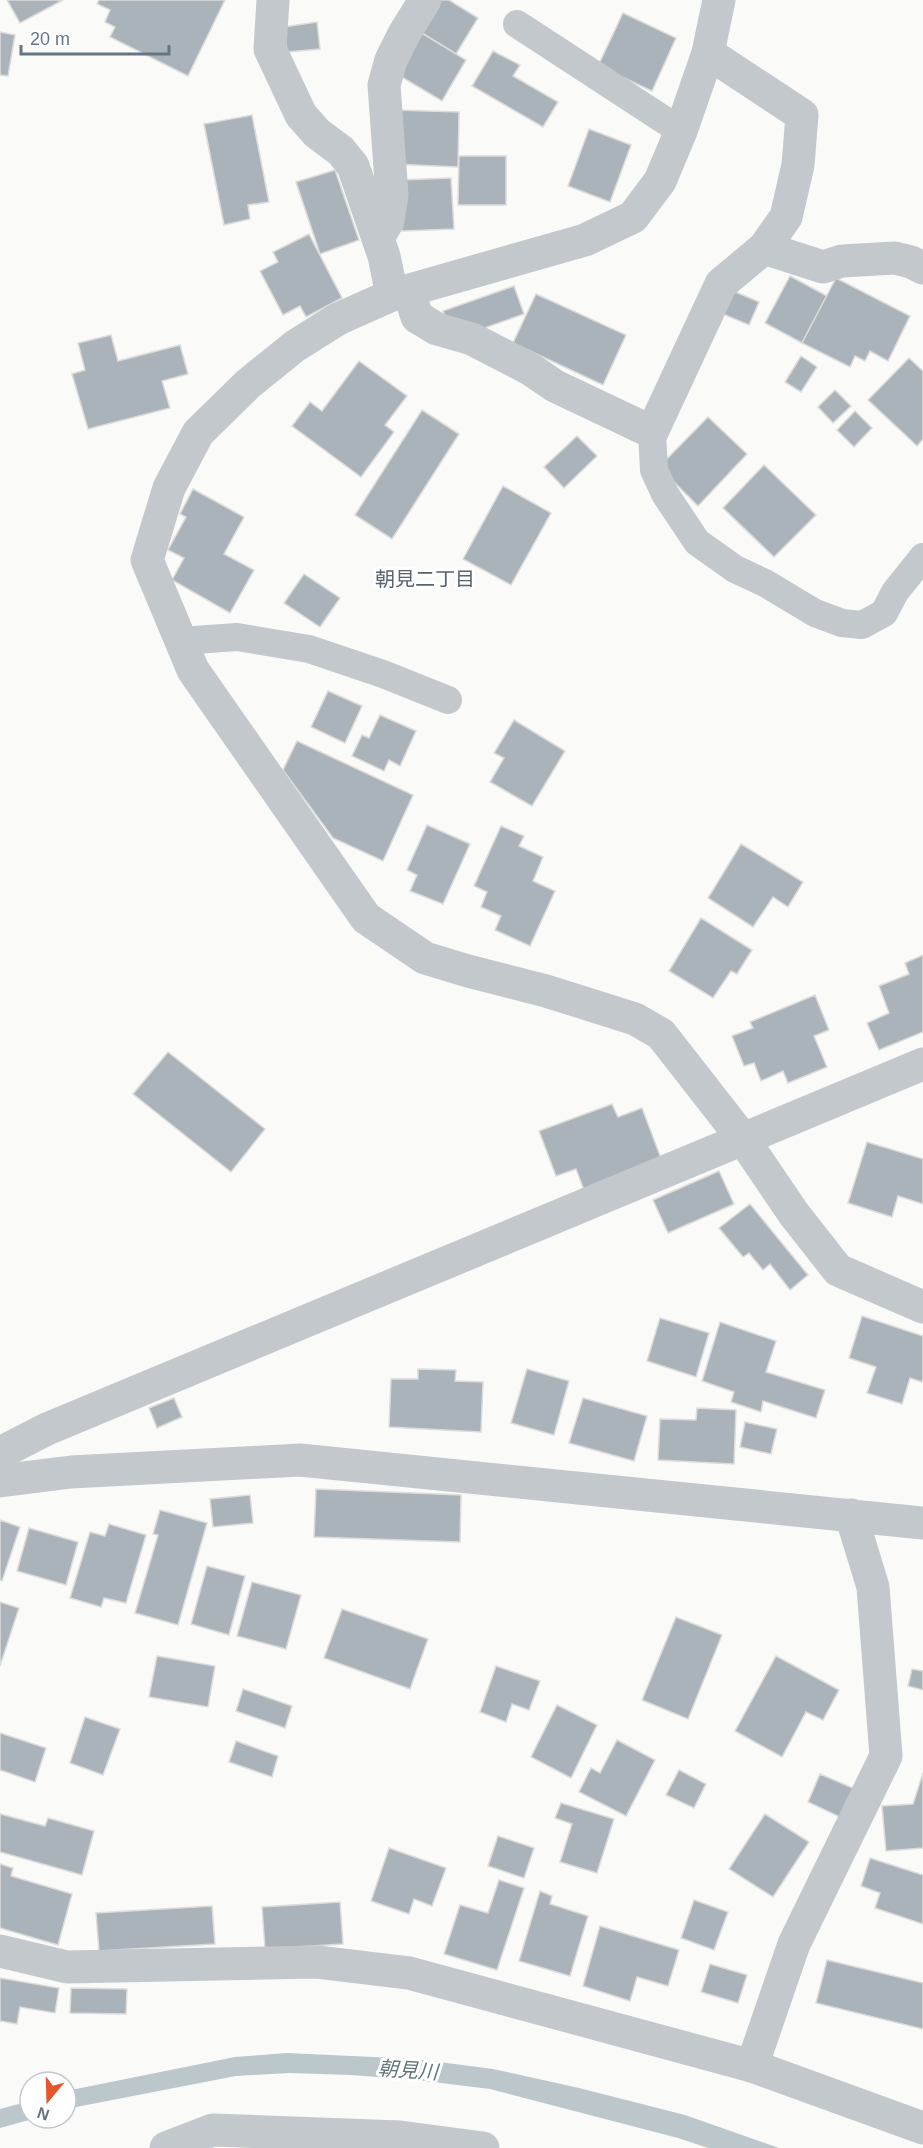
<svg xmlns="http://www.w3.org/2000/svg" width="923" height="2148" viewBox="0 0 923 2148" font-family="Helvetica,'Noto Sans JP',sans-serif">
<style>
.water{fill:#bbc7cb}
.building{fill:#aab3b9;stroke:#dcdcda;stroke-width:1.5}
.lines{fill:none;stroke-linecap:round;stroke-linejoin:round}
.lane{stroke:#c3c8cc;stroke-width:28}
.street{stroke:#c3c8cc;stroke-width:33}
.labels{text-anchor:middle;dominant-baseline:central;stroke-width:6;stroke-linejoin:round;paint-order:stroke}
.neighbourhood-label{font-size:20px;fill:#57646e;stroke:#fff}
.water-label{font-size:20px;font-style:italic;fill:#60757c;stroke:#fff}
</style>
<rect width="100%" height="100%" fill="#fafaf8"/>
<g class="water">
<polygon points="287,2053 416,2059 493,2069 579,2088 685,2115 779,2148 708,2148 678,2138 490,2089 417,2080 351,2075 289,2073 236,2076 66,2109 66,2091 235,2057"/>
<polygon points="30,2101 30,2118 36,2118 0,2128 0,2109"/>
</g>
<g class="building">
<polygon points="7,0 63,0 20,23"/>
<polygon points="99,0 225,0 188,76 110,37 115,27 105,22 110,10 97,4"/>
<polygon points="440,0 449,0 478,18 456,54 420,32"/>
<polygon points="623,13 676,38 652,91 598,66"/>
<polygon points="317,22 320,49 287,52 284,27"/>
<polygon points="0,32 15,35 8,76 0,75"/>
<polygon points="420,32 466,60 442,101 395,73"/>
<polygon points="493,51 520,65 513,76 558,102 543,127 472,86"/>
<polygon points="394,110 459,112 458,167 393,164"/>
<polygon points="252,115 269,202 248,205 250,219 224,225 204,124"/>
<polygon points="589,129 631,145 610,202 568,186"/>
<polygon points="459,156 506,156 506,205 458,205"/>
<polygon points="335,170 359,240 320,254 296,182"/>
<polygon points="451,178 454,229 402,231 399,180"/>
<polygon points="309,234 342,298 306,317 300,306 283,315 260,271 278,262 273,252"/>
<polygon points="790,276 827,296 802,343 765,323"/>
<polygon points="836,278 910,316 888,361 870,351 865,361 855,356 850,367 802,343"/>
<polygon points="514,286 524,314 473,332 450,329 443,311"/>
<polygon points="731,290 759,302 749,325 723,314"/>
<polygon points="536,294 626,335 603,385 513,343"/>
<polygon points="111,335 118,361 180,345 188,374 162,381 170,408 88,429 72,374 85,370 78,343"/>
<polygon points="801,356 817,367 801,392 785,382"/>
<polygon points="909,358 923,371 923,439 917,446 868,400"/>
<polygon points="359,361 407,396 385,425 394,432 361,477 292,426 310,402 322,411"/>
<polygon points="835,390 851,406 833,423 818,407"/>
<polygon points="422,410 459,434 392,539 355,515"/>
<polygon points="855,411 872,428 854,447 837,430"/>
<polygon points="708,417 747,454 698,506 659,467"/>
<polygon points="577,436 597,456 564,488 544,467"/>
<polygon points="764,465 816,515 774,557 723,508"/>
<polygon points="503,486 551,513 511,585 463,559"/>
<polygon points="193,489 244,517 224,554 254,570 230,613 172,580 184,558 168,550 186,517 180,514"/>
<polygon points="304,574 340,598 320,627 284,603"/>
<polygon points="328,691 362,706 345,743 311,727"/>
<polygon points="380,715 416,731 400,766 389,760 384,771 352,756 362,735 369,738"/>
<polygon points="514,720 565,751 532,806 490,782 504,758 494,753"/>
<polygon points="297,741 413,795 383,861 333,838 283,770"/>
<polygon points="427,825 470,844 443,904 410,891 417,875 407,870"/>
<polygon points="501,826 524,836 519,846 543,857 533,881 555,891 530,946 495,930 501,916 481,907 487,892 474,886"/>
<polygon points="741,844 803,882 788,907 773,897 753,927 708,898"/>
<polygon points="701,918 752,950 737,974 731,971 713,998 669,971"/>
<polygon points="923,955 923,1032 879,1050 867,1023 889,1013 879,986 909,974 905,963"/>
<polygon points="815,995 829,1030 814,1036 827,1067 788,1083 783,1071 761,1081 754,1063 744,1066 732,1036 753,1028 750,1022"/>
<polygon points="168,1052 265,1129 231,1172 133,1094"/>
<polygon points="612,1104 618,1117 642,1108 662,1161 584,1190 576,1169 556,1176 539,1131"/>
<polygon points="867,1142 923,1159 923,1204 898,1196 892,1217 848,1203"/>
<polygon points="719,1171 734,1204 668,1233 653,1200"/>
<polygon points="750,1204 808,1275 790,1290 770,1264 763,1270 749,1253 743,1257 719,1228"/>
<polygon points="862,1316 923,1336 923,1378 922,1382 910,1378 902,1404 867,1393 876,1367 849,1358"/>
<polygon points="660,1318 709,1333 696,1377 647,1361"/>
<polygon points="720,1322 776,1341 766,1372 825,1390 816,1418 763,1401 761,1412 731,1402 734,1392 702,1381"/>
<polygon points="418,1369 456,1370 455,1381 483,1382 481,1432 389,1427 391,1379 418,1379"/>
<polygon points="527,1369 569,1381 554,1435 511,1423"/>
<polygon points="174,1398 182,1417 157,1428 149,1408"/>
<polygon points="583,1398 647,1416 634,1461 569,1443"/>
<polygon points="697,1408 736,1410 734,1464 658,1460 660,1419 696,1420"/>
<polygon points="745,1422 777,1429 771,1454 740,1447"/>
<polygon points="316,1489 461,1495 460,1542 314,1537"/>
<polygon points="250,1495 253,1523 213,1527 210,1499"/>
<polygon points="160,1510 207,1523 178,1625 135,1613 158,1535 153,1534"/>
<polygon points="0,1520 20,1527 2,1581 0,1580"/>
<polygon points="109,1524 146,1535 126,1603 104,1598 101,1607 70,1598 90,1532 105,1536"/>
<polygon points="29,1528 78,1542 66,1585 17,1571"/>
<polygon points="207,1566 245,1576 229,1635 191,1624"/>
<polygon points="252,1582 301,1595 286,1649 237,1636"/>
<polygon points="0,1602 19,1608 0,1666"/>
<polygon points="342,1609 428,1639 410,1689 324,1658"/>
<polygon points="676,1617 722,1635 688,1719 642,1700"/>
<polygon points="157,1656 215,1666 208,1707 149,1697"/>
<polygon points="776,1656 839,1690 823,1720 806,1712 782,1757 735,1731"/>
<polygon points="496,1666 540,1681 529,1710 512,1704 506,1722 480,1712"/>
<polygon points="912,1669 923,1671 923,1690 908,1686"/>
<polygon points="243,1689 292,1706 285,1728 236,1711"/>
<polygon points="557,1705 597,1725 571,1778 531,1757"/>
<polygon points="85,1717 120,1729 103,1775 70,1763"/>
<polygon points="0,1733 46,1748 35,1782 0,1770"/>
<polygon points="617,1740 655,1760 626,1816 579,1792 591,1768 600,1773"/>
<polygon points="236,1741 278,1756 272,1777 229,1762"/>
<polygon points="679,1770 706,1784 694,1808 666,1795"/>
<polygon points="923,1773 923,1848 886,1851 882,1806 913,1804"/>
<polygon points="820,1774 855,1789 842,1818 808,1802"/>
<polygon points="561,1803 614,1819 597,1873 560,1862 572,1824 555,1818"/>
<polygon points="0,1814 45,1826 48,1818 94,1831 82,1875 0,1852"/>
<polygon points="765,1814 809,1842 773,1897 729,1869"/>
<polygon points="498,1836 534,1848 524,1878 488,1866"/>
<polygon points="389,1848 446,1868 432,1906 414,1899 409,1914 371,1901"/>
<polygon points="870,1858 923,1875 923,1924 875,1908 880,1893 861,1886"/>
<polygon points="0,1864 13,1868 11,1876 72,1894 58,1945 0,1928"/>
<polygon points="499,1880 524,1888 497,1970 444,1954 460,1905 488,1913"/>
<polygon points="540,1891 552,1896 550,1904 588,1916 570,1976 519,1961"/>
<polygon points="694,1900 728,1912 714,1950 681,1938"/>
<polygon points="340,1902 343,1944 265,1949 262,1907"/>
<polygon points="212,1906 215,1944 99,1951 96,1913"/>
<polygon points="600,1926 679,1950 668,1986 637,1977 630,2001 583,1986"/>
<polygon points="827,1960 923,1983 923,2029 816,2003"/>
<polygon points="710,1964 747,1975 738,2003 701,1992"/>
<polygon points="0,1978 59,1988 55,2013 20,2007 17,2024 0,2021"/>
<polygon points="71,1988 127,1989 126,2014 70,2013"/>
</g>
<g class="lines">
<g class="lane">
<polyline points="517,24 681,131"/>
<polyline points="652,432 654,470 665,494 697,542 735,569 765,583 815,613 842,623 862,625 884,613 895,592 923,557"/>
<polyline points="180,641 237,637 309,649 383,674 448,700"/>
</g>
<g class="street">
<polyline points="273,0 270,49 301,115 317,133 341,151 353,166 384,256 392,295"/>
<polyline points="719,0 708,53 681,131 660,181 633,217 585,240 392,295 338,319 295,346 248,384 198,433 169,488 147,560 193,670 366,918 425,958 468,971 546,991 635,1019 661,1034 743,1139 794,1214 838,1270 923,1307"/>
<polyline points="378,238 388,221 392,195 384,85 391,60 404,34 425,0"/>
<polyline points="764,248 823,267 842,261 895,258 911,262 923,268"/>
<polyline points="409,292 417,317 437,329 472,339 530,369 555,386 652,432 721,284 764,248 786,217 798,165 802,115 708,53"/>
<polyline points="0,1453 47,1429 923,1064"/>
<polyline points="0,1481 71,1472 300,1460 923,1523"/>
<polyline points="0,1951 67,1967 317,1962 409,1973 752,2066 923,2128"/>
<polyline points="752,2066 794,1944 886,1756 873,1587 851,1515"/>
<polyline points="166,2148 213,2130 400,2137 483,2148"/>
</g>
</g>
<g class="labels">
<g class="neighbourhood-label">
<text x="425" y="579">朝見二丁目</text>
</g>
<g class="water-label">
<text transform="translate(408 2070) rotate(4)">朝見川</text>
</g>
</g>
<g transform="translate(48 2100) rotate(199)"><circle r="28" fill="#ffffff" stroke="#c1c8cd" stroke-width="1.5"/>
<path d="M0-4.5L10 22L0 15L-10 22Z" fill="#e4572e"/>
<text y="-9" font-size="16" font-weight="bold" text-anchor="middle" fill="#657683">N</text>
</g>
<path d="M21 45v9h148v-9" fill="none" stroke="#657683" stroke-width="3"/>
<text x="30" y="45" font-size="18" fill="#657683" stroke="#ffffff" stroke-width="4.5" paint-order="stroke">20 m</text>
</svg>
